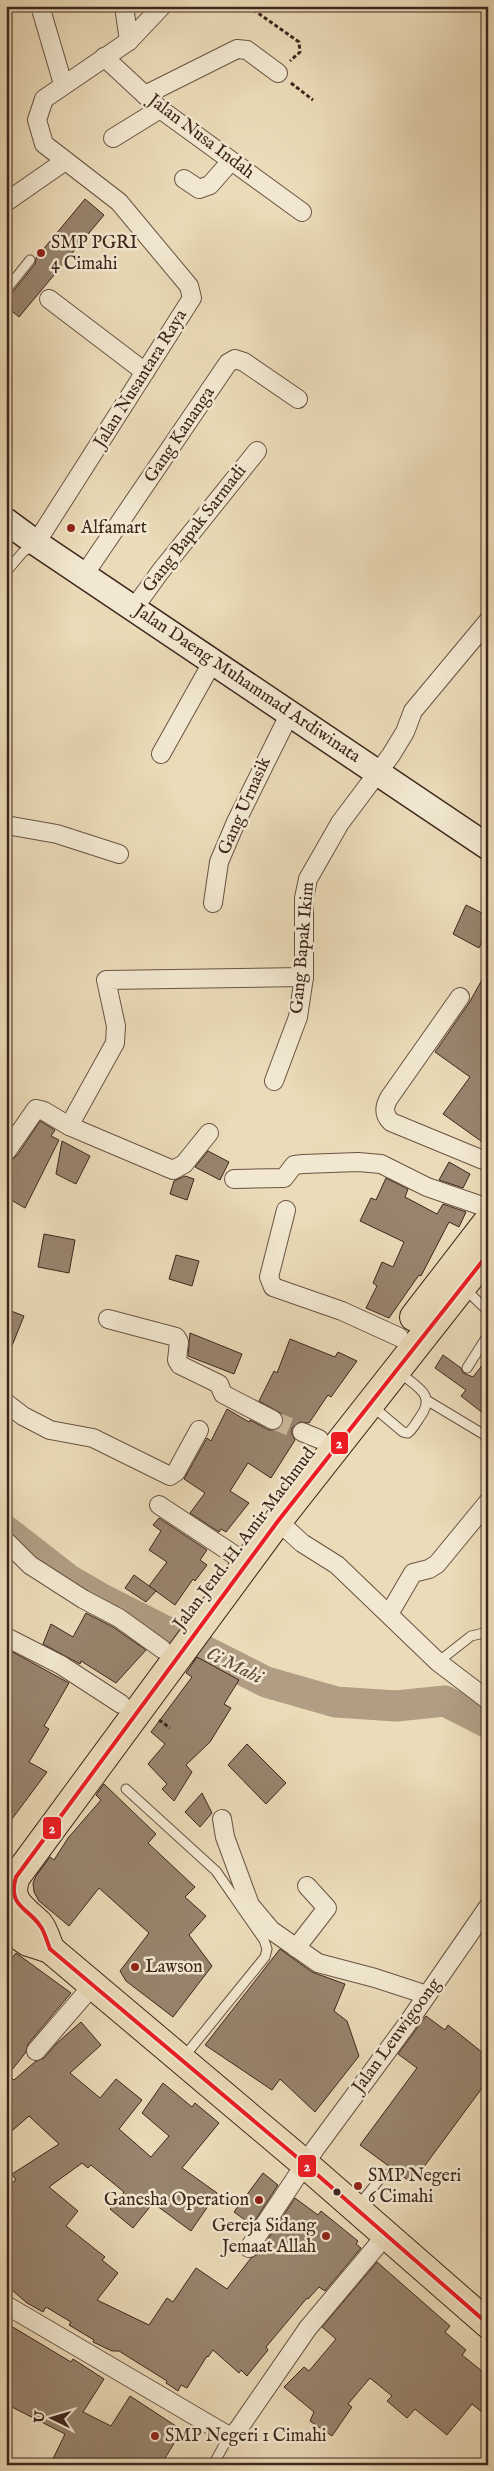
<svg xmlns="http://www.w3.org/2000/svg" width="494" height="2471" viewBox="0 0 494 2471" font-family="'IM FELL English',serif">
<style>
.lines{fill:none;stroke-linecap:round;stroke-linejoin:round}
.river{stroke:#b09d83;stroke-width:31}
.building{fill:#98846e;stroke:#3e261d}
.street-tunnel{stroke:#c8b799;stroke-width:18;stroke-dasharray:18 9;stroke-linecap:butt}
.lane-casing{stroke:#695344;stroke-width:11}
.street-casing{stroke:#695344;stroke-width:20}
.secondary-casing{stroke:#3e261d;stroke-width:28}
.primary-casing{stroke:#3e261d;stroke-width:30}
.highway-casing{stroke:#3e261d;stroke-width:30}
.path{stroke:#3e261d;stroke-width:3;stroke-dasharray:4 2.5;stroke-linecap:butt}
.lane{stroke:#f2e8d1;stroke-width:9}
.street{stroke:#f2e8d1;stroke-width:18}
.secondary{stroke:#f2e8d1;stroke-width:25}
.primary{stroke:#ebdbb8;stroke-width:28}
.highway{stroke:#ebdbb8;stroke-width:28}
.bus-1-casing{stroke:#f2e8d1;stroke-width:8}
.bus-1{stroke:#ed1c24;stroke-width:4}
.poi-dot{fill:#8f2418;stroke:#f2e8d1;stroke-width:2}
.bus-dot{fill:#3e261d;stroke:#f2e8d1;stroke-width:2}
.labels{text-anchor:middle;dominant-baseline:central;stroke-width:5;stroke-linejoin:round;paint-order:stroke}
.street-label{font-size:18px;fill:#3e261d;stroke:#f2e8d1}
.poi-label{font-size:18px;fill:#3e261d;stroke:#f2e8d1;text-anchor:start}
.water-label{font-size:19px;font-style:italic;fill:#604a3c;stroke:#f2e8d1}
.line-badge{stroke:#f2e8d1;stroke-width:2}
.badge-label{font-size:14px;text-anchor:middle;font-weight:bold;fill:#fff}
</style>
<rect width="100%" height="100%" fill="#ebdbb8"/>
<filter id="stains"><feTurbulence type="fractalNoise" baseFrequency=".004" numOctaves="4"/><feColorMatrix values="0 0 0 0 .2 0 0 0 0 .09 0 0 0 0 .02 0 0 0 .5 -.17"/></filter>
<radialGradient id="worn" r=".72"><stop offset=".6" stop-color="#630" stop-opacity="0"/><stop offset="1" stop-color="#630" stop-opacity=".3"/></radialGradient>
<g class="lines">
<polyline class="river" points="6,1531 69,1580 100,1598 266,1682 336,1702 396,1706 445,1701 488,1723"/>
</g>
<g class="building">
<polygon points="85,199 104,215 19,317 6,306 6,296 11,294 35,264 36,258"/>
<polygon points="466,905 488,916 488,929 479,948 453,934"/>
<polygon points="488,969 488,1146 443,1114 470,1077 435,1052 469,1003"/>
<polygon points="40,1121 55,1130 51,1136 59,1140 25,1208 6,1197 6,1162 11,1161 18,1154"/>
<polygon points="62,1141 90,1156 76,1184 56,1174"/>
<polygon points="208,1151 229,1162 220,1180 195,1167"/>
<polygon points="449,1162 470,1174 463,1188 439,1180"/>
<polygon points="185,1176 194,1179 187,1200 170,1194 174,1181"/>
<polygon points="386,1178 408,1189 405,1197 437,1214 443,1204 466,1212 459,1227 449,1222 421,1276 419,1275 389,1318 366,1308 377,1286 373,1283 382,1262 393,1267 404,1242 360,1221 371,1198 376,1200"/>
<polygon points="44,1234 75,1240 69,1273 38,1267"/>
<polygon points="176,1255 199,1261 192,1286 169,1279"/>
<polygon points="6,1309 24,1316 7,1358 6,1358"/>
<polygon points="190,1333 242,1354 234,1374 188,1356"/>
<polygon points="290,1339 335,1357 338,1352 357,1361 331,1397 328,1395 309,1423 300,1422 292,1428 292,1434 295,1440 271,1478 248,1463 230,1491 249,1503 226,1532 221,1529 219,1532 190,1513 205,1493 184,1479 207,1438 211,1441 227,1409 249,1422 250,1420 269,1430 278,1429 282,1425 282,1414 259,1401 274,1371 277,1373"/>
<polygon points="443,1355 461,1368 463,1373 473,1377 488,1358 488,1417 461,1396 466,1390 435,1368"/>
<polygon points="159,1518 207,1550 200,1560 207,1565 195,1581 193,1579 175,1605 149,1586 167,1562 149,1550 161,1531 153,1525"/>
<polygon points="134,1575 156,1591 146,1602 125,1588"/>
<polygon points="86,1613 113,1627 146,1650 116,1683 81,1661 80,1664 43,1644 51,1624 73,1637"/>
<polygon points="9,1650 69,1683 44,1726 49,1729 29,1762 47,1772 6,1827 6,1655"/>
<polygon points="197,1657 239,1680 224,1704 231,1708 210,1742 186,1765 192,1772 174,1801 162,1789 167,1784 148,1764 165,1744 151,1732 192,1677 186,1673"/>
<polygon points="247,1744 286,1783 266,1804 228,1765"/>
<polygon points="104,1784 156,1834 148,1843 195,1887 185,1897 206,1916 189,1935 212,1966 173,2017 126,1981 120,1971 149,1933 99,1888 69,1926 39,1901 34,1892 33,1883 36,1876 50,1857 54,1860 68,1838 101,1800 96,1795"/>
<polygon points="202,1793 212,1813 200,1827 185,1812"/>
<polygon points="280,1949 312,1972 345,1984 334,2011 347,2021 359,2056 315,2112 280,2079 272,2090 205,2045"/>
<polygon points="16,1953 71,1993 28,2044 26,2052 8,2075 14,2080 36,2061 44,2058 57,2043 81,2022 101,2045 70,2073 100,2098 116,2079 142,2100 119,2129 151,2157 169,2136 142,2113 163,2083 192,2107 195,2103 219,2123 182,2168 217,2193 191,2231 153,2203 133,2228 110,2209 124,2192 91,2165 88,2168 82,2163 49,2187 78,2211 66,2226 105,2257 102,2260 118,2273 97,2300 149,2325 167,2298 173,2302 196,2268 227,2289 251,2258 258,2254 295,2198 318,2215 321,2211 358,2241 356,2244 361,2248 325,2291 319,2287 308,2299 307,2298 266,2347 268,2350 247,2376 241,2370 239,2373 213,2350 208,2357 207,2356 187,2388 181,2385 178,2391 166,2383 167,2381 119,2351 112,2351 93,2342 94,2340 69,2325 71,2322 46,2307 43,2312 27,2303 6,2285 6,2187 16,2180 12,2174 59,2144 29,2116 6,2136 6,1966"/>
<polygon points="426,2016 445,2030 448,2025 488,2057 488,2080 412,2183 360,2145 417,2068 398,2054"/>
<polygon points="263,2173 278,2185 252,2225 234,2212"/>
<polygon points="377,2262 450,2326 445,2332 466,2350 462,2355 488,2376 488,2417 472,2404 447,2435 415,2409 407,2418 387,2401 392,2396 370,2378 348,2404 352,2407 332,2436 310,2421 314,2412 284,2387 304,2367 309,2371 336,2339 322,2327"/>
<polygon points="6,2323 71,2362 73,2359 104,2379 83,2412 111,2426 130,2396 182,2430 161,2465 50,2465 65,2434 6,2404"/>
</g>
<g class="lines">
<polyline class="street-tunnel" points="273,1420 302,1432"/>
<defs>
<g id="lane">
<polyline points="6,290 30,260"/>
<polyline points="6,572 23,552 34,545"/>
<polyline points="465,1289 488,1311"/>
<polyline points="467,1368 488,1335"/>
<polyline points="428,1401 488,1437"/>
<path d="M371,1405L403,1432L408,1433C413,1429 416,1423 420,1417C437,1394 416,1387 399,1372"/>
<polyline points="438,1662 471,1636 488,1632"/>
<polyline points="126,1789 216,1871 264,1940 267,1949 265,1957 183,2058"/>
<polyline points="357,2207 384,2174"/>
<polyline points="213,2465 229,2436"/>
</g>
<g id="street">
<polyline points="40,6 63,84"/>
<polyline points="124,6 129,41"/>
<polyline points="104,57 160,109 302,212"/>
<polyline points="145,95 237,49 247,50 278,73"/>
<polyline points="113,138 160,109"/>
<polyline points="184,179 199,189 210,185 231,161"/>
<polyline points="6,202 65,161"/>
<polyline points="49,299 145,372"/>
<polyline points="36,543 192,298 189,286 119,202 44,144 37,120 44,99 129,41 162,6"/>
<polyline points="84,575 228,363 235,359 244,362 298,399"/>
<polyline points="134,608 160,572 257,451"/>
<polyline points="161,754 213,661"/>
<polyline points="6,825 57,834 119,854"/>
<polyline points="213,903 219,862 236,822 290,713"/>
<path d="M460,997L389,1098C384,1107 383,1114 391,1122L488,1162"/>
<polyline points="274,1081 298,1017 304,977 304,898 308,879 340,823 391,755 405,732 413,711 488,621"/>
<polyline points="69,1126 173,1170 184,1164 209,1133"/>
<polyline points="6,1152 36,1109 44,1111 69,1126 115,1043 116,1026 106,980 304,977"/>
<polyline points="234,1179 284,1178 294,1165 303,1164 358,1162 381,1164 427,1187 488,1208"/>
<polyline points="286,1210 269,1277 273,1287 342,1311 399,1337"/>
<polyline points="108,1319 176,1337 179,1342 177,1360 180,1365 219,1384 223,1394 273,1420"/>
<polyline points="6,1403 23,1416 50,1430 93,1438 170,1476 176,1472 199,1430"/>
<polyline points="302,1432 319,1439"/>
<polyline points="159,1505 233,1554"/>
<polyline points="278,1521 302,1543 337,1565 438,1662 488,1700"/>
<polyline points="6,1541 30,1565 83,1599 119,1618 162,1649"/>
<polyline points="389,1614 413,1573 429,1569 437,1564 488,1502"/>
<polyline points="6,1637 61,1665 121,1704"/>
<polyline points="222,1819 225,1837 250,1905 271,1930 318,1963 375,1978 427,1995"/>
<polyline points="296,1948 327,1908 307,1886"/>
<polyline points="36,2051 93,1985"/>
<polyline points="249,2248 315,2149 405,2027 488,1907"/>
<polyline points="6,2305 229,2436 233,2435 239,2428 308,2328 386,2235"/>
</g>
<polyline id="secondary" points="6,521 36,543 488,847"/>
<polyline id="primary" points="50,1949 305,2164 488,2324"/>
<g id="highway">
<polyline points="414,1317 488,1221"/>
<polyline points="6,1927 28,1942 50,1949"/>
<path d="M50,1949C47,1941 44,1930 39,1924C24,1909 6,1901 16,1877L278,1521L488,1254"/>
</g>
</defs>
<use href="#lane" class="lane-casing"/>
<use href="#street" class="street-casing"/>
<use href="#secondary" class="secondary-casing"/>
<use href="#primary" class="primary-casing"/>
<use href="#highway" class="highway-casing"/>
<g class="path">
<polyline points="248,6 299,42 300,52 290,61"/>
<polyline points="291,83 313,100"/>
<polyline points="159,1720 170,1728"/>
</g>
<use href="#lane" class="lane"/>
<use href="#street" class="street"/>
<use href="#secondary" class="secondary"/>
<use href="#primary" class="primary"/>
<use href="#highway" class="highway"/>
<defs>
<path id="bus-1" d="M488,1254L278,1521L16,1877C7,1907 28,1907 41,1927C45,1933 47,1942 50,1949L305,2164L488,2324"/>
</defs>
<use href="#bus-1" class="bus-1-casing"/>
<use href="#bus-1" class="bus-1"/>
</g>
<g class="poi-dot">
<circle cx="41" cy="253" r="5"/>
<circle cx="71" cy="528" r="5"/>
<circle cx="135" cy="1967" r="5"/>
<circle cx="358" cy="2186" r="5"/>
<circle cx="259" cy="2200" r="5"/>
<circle cx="326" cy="2236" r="5"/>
<circle cx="155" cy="2436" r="5"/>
</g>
<circle class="bus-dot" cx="337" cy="2192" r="4.5"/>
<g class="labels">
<g class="street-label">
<text transform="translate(201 137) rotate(37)">Jalan Nusa Indah</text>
<text transform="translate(141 379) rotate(-58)">Jalan Nusantara Raya</text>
<text transform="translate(180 435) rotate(-56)">Gang Kananga</text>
<text transform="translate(195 529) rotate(-52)">Gang Bapak Sarmadi</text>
<text transform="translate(247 684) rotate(34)">Jalan Daeng Muhammad Ardiwinata</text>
<text transform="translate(245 806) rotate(-66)">Gang Urnasik</text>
<text transform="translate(303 948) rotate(-85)">Gang Bapak Ikim</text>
<text transform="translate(245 1539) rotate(-53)">Jalan Jend. H. Amir Machmud</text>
<text transform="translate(397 2036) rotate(-54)">Jalan Leuwigoong</text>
</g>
<g class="poi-label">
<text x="51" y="243">SMP PGRI<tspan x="51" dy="21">4 Cimahi</tspan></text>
<text x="81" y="528">Alfamart</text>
<text x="145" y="1967">Lawson</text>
<text x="368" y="2176">SMP Negeri<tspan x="368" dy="21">6 Cimahi</tspan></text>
<text x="249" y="2200" text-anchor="end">Ganesha Operation</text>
<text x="316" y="2226" text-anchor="end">Gereja Sidang<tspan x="316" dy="21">Jemaat Allah</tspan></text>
<text x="165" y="2436">SMP Negeri 1 Cimahi</text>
</g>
<g class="water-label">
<text transform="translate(234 1666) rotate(26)">Ci Mahi</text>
</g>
</g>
<g class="line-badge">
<rect x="330" y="1431" width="19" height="24" rx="5" fill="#ed1c24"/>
<rect x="42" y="1816" width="20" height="24" rx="5" fill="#ed1c24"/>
<rect x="297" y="2154" width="20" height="24" rx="5" fill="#ed1c24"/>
</g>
<g class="badge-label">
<text x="339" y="1448">2</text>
<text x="52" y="1833">2</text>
<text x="307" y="2171">2</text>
</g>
<rect width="494" height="2471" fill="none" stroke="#ebdbb8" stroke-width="25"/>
<rect x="8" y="8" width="479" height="2456" fill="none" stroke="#3e261d" stroke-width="2.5"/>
<rect x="12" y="12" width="469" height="2446" fill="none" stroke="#3e261d"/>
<g transform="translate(52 2418) rotate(275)" stroke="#f2e8d1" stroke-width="4" paint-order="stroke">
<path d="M0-4L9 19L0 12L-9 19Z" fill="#3e261d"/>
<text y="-8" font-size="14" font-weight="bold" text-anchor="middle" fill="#3e261d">U</text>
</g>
<rect width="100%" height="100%" filter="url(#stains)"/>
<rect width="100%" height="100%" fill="url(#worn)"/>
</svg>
